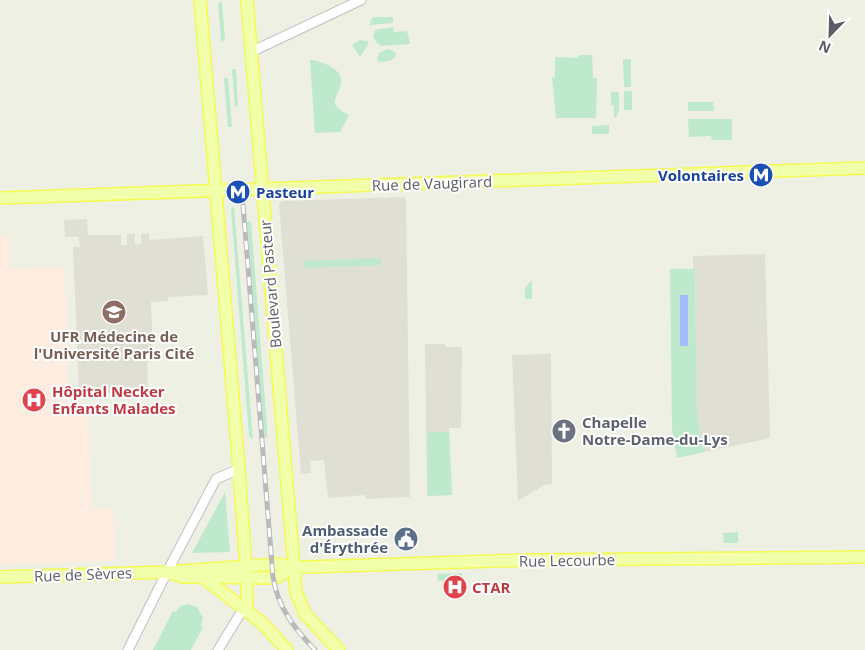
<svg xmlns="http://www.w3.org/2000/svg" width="865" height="650" viewBox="0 0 865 650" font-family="'Open Sans',sans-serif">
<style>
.education{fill:#dfe0d3}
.medical{fill:#fdece0}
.green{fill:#bfe9cd}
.water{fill:#a5bbff}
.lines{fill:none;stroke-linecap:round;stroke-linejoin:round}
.minor-casing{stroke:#bebfc6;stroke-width:11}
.major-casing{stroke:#f4fb52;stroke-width:14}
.minor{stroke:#fff;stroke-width:9}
.major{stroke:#f2ffaa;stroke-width:11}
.rail-casing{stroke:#bababb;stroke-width:5}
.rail{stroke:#fff;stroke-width:3;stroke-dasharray:9;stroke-linecap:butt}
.labels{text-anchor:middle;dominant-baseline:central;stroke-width:4;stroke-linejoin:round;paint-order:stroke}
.transit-label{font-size:15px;font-weight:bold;fill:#164399;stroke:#fff;text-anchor:end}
.street-label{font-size:15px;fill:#5c5d66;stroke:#fff}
.education-label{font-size:15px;font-weight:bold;fill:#785e54;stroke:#fff}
.health-label{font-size:15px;font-weight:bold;fill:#be3a42;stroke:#fff;text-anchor:start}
.worship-label{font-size:15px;font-weight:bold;fill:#5b616d;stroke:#fff;text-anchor:start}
.service-label{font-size:15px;font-weight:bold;fill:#4e5e75;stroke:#fff;text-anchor:end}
</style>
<rect width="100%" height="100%" fill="#eff0e4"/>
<g class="education">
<polygon points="403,197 406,199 410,497 366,499 365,495 328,498 324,460 310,461 311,473 301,474 279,204 282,201"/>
<polygon points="87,219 88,235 121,235 121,245 127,245 127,234 135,234 135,245 141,244 141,234 149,233 149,240 203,236 208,295 168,297 168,301 151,302 153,352 147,353 148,391 79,394 73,247 80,247 79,237 65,237 64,220"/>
<polygon points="765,254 770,436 767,439 704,452 697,415 695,269 693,269 693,256"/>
<polygon points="425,344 445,344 445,347 462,347 461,428 449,428 452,495 427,496"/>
<polygon points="551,354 552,484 544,485 518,501 512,355"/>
</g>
<polygon class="medical" points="0,235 9,235 10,268 65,267 69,401 88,406 92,508 113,508 116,561 0,565"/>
<g class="green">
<polygon points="222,2 225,40 221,41 218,3"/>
<polygon points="373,17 393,17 393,23 369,25"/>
<polygon points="393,27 394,32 407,31 410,44 382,46 376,42 373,36 375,30"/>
<polygon points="360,40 368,41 368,45 360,57 352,45"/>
<path d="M389,49L396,53C394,63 386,61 378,62L377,58L380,52Z"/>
<polygon points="579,55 592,55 593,78 597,78 596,118 556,118 552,77 555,77 555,57 577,58"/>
<polygon points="623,59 631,59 631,87 624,87"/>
<path d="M310,60C319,60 341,68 341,80C341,98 323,101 349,115L340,132L315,133Z"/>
<polygon points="232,69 236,69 238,106 235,107"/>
<polygon points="224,78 228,78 232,127 228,127"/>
<rect x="624" y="91" width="8" height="19"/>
<polygon points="611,92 619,92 619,110 616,118 614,118 614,105 611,105"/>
<polygon points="688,102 713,102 714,111 688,111"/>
<polygon points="688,119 732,119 732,140 712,140 711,136 689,137"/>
<polygon points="609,125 609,134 592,134 592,126"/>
<polygon points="234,206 253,440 249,436 231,209"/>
<polygon points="251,221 267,427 267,437 264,438 247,222"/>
<polygon points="381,258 381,265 304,268 303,261"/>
<polygon points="670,269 695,269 697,415 704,452 677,458 672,430"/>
<polygon points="532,280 532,299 525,299 525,288"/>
<polygon points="429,432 449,432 452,495 428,496 427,436"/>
<polygon points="225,492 230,552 192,553"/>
<polygon points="738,532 738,543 724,543 723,533"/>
<polygon points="462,573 462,580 438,581 437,574"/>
<polygon points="188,604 197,607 203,618 201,626 203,627 191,650 153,650 173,611 176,612 180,606"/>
</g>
<rect class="water" x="680" y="295" width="8" height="51"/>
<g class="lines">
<defs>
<g id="minor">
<polyline points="251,52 361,0"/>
<polyline points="128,650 167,572 216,479 239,469"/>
<polyline points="218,650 243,609"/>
</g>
<g id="major">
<polyline points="200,0 239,469 247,583 247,603 243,609"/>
<polyline points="247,0 296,592 305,614 339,650"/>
<polyline points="0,198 865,168"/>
<polyline points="167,572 183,577 272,578 278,577 293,567 307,567 528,560 865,557"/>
<polyline points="0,577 167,572 278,564 293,567"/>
<polyline points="204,578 261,622 287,650"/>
</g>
</defs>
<use href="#minor" class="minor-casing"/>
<use href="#major" class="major-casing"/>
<use href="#minor" class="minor"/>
<use href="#major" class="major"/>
<defs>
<path id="rail" d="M243,205L273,577C278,608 294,628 315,650"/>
</defs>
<use href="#rail" class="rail-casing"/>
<use href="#rail" class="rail"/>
</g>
<defs>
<symbol id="metro-disc" viewBox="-11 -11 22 22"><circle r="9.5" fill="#1a4fb4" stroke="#fff"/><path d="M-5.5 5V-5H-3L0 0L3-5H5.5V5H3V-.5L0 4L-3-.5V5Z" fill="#fff"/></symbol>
<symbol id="university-disc" viewBox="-11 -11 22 22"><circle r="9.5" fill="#8d6e63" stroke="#fff"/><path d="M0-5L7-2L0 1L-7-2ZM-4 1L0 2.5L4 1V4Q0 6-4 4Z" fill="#fff"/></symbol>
<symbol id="hospital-disc" viewBox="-11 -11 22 22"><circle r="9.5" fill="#e0444e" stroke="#fff"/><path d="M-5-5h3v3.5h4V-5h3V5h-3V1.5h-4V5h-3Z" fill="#fff"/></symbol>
<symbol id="church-disc" viewBox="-11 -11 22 22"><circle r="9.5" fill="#6b7280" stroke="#fff"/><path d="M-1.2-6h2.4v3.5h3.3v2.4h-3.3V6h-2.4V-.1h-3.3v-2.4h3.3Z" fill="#fff"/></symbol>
<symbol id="civic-disc" viewBox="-11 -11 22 22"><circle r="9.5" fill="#5c6f8a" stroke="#fff"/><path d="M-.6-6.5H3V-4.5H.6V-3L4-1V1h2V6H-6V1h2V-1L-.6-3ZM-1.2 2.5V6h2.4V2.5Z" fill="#fff"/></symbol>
</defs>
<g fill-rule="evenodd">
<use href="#metro-disc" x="747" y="161" width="28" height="28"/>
<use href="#metro-disc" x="224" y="178" width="28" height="28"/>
<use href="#university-disc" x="100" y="298" width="28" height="28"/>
<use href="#hospital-disc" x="20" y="386" width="28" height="28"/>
<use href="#church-disc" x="550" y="417" width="28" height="28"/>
<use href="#civic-disc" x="392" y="525" width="28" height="28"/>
<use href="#hospital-disc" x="441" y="573" width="28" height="28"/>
</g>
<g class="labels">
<g class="transit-label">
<text x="744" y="175">Volontaires</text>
<text x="256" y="192" text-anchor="start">Pasteur</text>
</g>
<g class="street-label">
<text transform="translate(432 183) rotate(-2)">Rue de Vaugirard</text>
<text transform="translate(270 284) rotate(-95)">Boulevard Pasteur</text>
<text transform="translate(567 560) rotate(-1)">Rue Lecourbe</text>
<text transform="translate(83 574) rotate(-2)">Rue de Sèvres</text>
</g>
<g class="education-label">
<text x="114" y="336">UFR Médecine de<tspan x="114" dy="17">l'Université Paris Cité</tspan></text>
</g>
<g class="health-label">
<text x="52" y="391">Hôpital Necker<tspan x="52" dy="17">Enfants Malades</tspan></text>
<text x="472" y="587">CTAR</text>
</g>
<g class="worship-label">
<text x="582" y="422">Chapelle<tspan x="582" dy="17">Notre-Dame-du-Lys</tspan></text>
</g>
<g class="service-label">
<text x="388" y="530">Ambassade<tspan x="388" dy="17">d'Érythrée</tspan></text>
</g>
</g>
<g transform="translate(830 35) rotate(203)" stroke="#ffffff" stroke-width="4" paint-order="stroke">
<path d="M0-4L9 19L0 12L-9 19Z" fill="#5c5d66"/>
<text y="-8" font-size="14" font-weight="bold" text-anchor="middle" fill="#5c5d66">N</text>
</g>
</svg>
